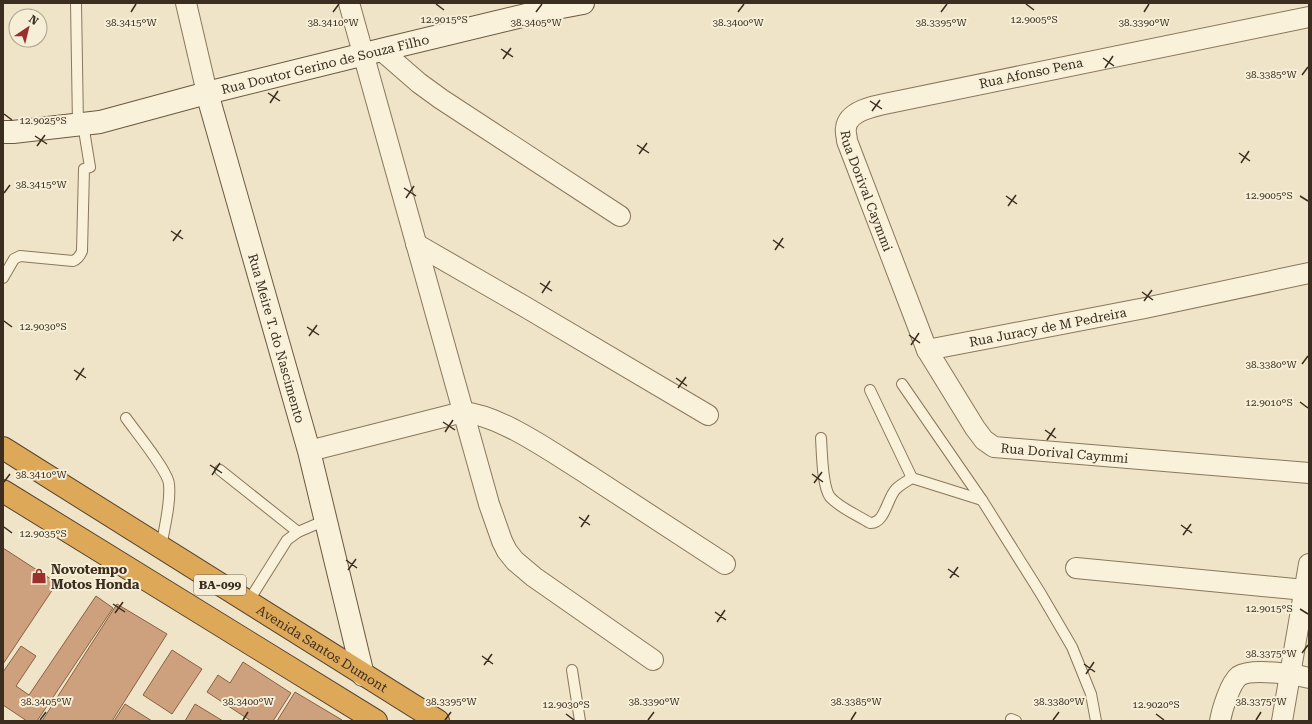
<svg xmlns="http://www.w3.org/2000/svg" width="1312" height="724" viewBox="0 0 1312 724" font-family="'Roboto Serif',serif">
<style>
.building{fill:#cda17d;stroke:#8a6142}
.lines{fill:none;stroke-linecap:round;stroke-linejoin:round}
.lane-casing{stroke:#8a775c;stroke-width:12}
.street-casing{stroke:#8a775c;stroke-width:22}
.secondary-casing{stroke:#6c583f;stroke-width:24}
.highway-casing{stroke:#584430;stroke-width:24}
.lane{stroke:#f9f1da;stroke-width:10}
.street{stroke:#f9f1da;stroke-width:20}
.secondary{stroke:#f9f1da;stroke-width:22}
.highway{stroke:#dda858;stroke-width:22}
.ticks{fill:none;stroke:#3b2e20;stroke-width:1.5}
.labels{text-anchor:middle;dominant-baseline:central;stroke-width:4;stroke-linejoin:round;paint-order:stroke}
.shield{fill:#f6eed6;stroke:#736857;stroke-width:1}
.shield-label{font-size:12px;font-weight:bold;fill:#3b2e20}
.street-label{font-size:13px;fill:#3b2e20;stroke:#f6eed6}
.poi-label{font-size:13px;font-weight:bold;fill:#3b2e20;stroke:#f6eed6;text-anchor:start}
.ticks-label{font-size:10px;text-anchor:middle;fill:#3b2e20;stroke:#f6eed6;stroke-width:4;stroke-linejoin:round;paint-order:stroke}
</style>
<rect width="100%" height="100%" fill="#efe4c7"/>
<g class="building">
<polygon points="3,548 57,583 3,664"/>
<polygon points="96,596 113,608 37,721 27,721 3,705 3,672 21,646 36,656 16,686 29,695"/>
<polygon points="117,604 167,634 112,721 42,721"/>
<polygon points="172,650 202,669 172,714 143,695"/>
<polygon points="243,662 291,693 273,721 251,721 207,692 218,675 230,683"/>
<polygon points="295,692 342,720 341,721 277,721"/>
<polygon points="125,704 152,721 114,721"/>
<polygon points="195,704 223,721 185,721"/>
</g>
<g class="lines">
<defs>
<g id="lane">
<polyline points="76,3 78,125"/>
<path d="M3,278L14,259L20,256L73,261C78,259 80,256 82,251L84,169L90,167L83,124"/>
<polyline points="902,384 982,500 1041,594 1072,647 1091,694 1096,721"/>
<polyline points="870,390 912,478"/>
<path d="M126,418C135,431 168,471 169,484C171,504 164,528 161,548"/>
<path d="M821,438C822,452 822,486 830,497C840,508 857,515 870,523C885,524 887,498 896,489C900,485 907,481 912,478L982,500"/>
<polyline points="220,470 298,532"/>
<polyline points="248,602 287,540 298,532 326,520"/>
<polyline points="572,670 580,721"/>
<polyline points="1011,719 1016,721"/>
</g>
<g id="street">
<polyline points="186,3 207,93"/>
<polyline points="349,3 489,504 502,541 507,551 515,561 534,577 653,660"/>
<path id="s1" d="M1309,17L894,102C880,105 848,109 846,128C845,132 847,137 847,141L927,350L975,428L984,440L994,447L1309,473"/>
<polyline points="381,50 419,83 441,99 620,216"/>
<polyline points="416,244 522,305 708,415"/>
<path id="s2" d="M927,350L1145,308L1309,273"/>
<path d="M309,451L463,412C502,416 553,453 587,474C633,504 679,534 725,564"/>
<polyline points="1076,568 1305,590"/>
<path d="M1220,721C1222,710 1230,683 1239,676C1251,668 1295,674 1309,678"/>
<polyline points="1282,721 1309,564"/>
</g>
<g id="secondary">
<path id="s3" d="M207,93L309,451L363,675"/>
<path id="s4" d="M3,132H13L100,122L207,93L381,50L551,9L583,3"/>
</g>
<g id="highway">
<path id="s5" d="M3,448L438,721"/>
<polyline points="3,491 376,721"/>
</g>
</defs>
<use href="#lane" class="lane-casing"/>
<use href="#street" class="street-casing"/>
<use href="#secondary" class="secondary-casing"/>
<use href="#highway" class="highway-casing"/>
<use href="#lane" class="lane"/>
<use href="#street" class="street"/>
<use href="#secondary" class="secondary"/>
<use href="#highway" class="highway"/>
</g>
<path class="ticks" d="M436,4L444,10M1026,4L1034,10M131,12L136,4M333,12L339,4M536,12L542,4M738,12L744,4M941,12L947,4M1144,12L1149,4M501,49L513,57M1103,58L1114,66M503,59L511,48M1105,68L1113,56M1302,75L1308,67M268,93L280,101M870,101L882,109M270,103L278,91M872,111L880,100M4,114L12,120M35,136L47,144M637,145L649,153M37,146L45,135M1239,153L1250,161M639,154L647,143M1241,163L1249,151M404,188L416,196M4,193L10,185M1006,196L1017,204M1300,196L1308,201M406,198L414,186M1008,206L1016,195M171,231L183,239M773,240L784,248M173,241L181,230M775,250L783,238M540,283L552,291M1142,292L1153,300M542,293L550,281M1144,301L1152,290M4,321L12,327M307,327L319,335M909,335L920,343M309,336L317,325M911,345L919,333M1302,364L1308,356M74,370L86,378M676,378L687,386M76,380L84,368M678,388L686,377M1300,402L1308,408M443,422L455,430M1045,430L1056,438M445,432L453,420M1047,440L1055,428M210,465L222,473M812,474L823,482M212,475L220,463M4,482L10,474M814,483L822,472M579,517L590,525M1181,525L1192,533M4,527L12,533M581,527L589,515M1183,535L1191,524M346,560L357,568M948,569L959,577M348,570L356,559M950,578L958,567M113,604L125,612M1300,609L1308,614M715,612L726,620M115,613L123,602M717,622L725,610M1302,653L1308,645M482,656L493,664M1084,664L1095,672M484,665L492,654M1086,674L1094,662M566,714L574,720M1156,714L1164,720M40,720L46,712M243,720L248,712M445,720L451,712M648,720L654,712M851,720L856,712M1053,720L1059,712M1256,720L1261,712"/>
<defs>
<symbol id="shop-bare" viewBox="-9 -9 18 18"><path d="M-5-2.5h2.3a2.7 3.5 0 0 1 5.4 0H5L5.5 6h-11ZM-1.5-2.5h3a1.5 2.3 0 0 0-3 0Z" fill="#99302c" stroke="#f6eed6" stroke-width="2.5" paint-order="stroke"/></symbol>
</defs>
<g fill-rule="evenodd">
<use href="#shop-bare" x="28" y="565" width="22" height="22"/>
</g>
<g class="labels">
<rect class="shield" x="194" y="575" width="52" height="20" rx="3"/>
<g class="shield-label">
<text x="220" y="585">BA-099</text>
</g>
<g class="street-label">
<text stroke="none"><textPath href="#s4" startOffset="330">Rua Doutor Gerino de Souza Filho</textPath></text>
<text transform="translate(1031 73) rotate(-12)">Rua Afonso Pena</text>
<text stroke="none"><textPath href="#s1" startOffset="548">Rua Dorival Caymmi</textPath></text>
<text stroke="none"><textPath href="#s2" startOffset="123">Rua Juracy de M Pedreira</textPath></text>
<text stroke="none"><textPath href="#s3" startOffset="255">Rua Meire T. do Nascimento</textPath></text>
<text stroke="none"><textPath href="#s1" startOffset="908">Rua Dorival Caymmi</textPath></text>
<text stroke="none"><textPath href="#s5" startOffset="377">Avenida Santos Dumont</textPath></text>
</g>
<g class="poi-label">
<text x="51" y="569">Novotempo<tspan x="51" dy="15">Motos Honda</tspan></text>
</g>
</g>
<g class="ticks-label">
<text x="1034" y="23">12.9005°S</text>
<text x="444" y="23">12.9015°S</text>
<text x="131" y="26">38.3415°W</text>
<text x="333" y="26">38.3410°W</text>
<text x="536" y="26">38.3405°W</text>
<text x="738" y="26">38.3400°W</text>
<text x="941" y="26">38.3395°W</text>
<text x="1144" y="26">38.3390°W</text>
<text x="1271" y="78">38.3385°W</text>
<text x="43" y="124">12.9025°S</text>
<text x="41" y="188">38.3415°W</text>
<text x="1269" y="199">12.9005°S</text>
<text x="43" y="330">12.9030°S</text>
<text x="1271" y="368">38.3380°W</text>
<text x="1269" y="406">12.9010°S</text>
<text x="41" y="478">38.3410°W</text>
<text x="43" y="537">12.9035°S</text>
<text x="1269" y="612">12.9015°S</text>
<text x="1271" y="657">38.3375°W</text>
<text x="46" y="705">38.3405°W</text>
<text x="248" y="705">38.3400°W</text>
<text x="451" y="705">38.3395°W</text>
<text x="654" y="705">38.3390°W</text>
<text x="856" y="705">38.3385°W</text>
<text x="1059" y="705">38.3380°W</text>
<text x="1261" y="705">38.3375°W</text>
<text x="566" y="708">12.9030°S</text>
<text x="1156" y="708">12.9020°S</text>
</g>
<rect width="1312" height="724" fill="none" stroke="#3b2e20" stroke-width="8"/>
<g transform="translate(28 28) rotate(35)"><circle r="19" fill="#f6eed6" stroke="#aba18d"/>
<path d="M0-3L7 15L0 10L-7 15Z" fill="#99302c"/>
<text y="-6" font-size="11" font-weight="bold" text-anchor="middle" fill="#3b2e20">N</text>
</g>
</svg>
